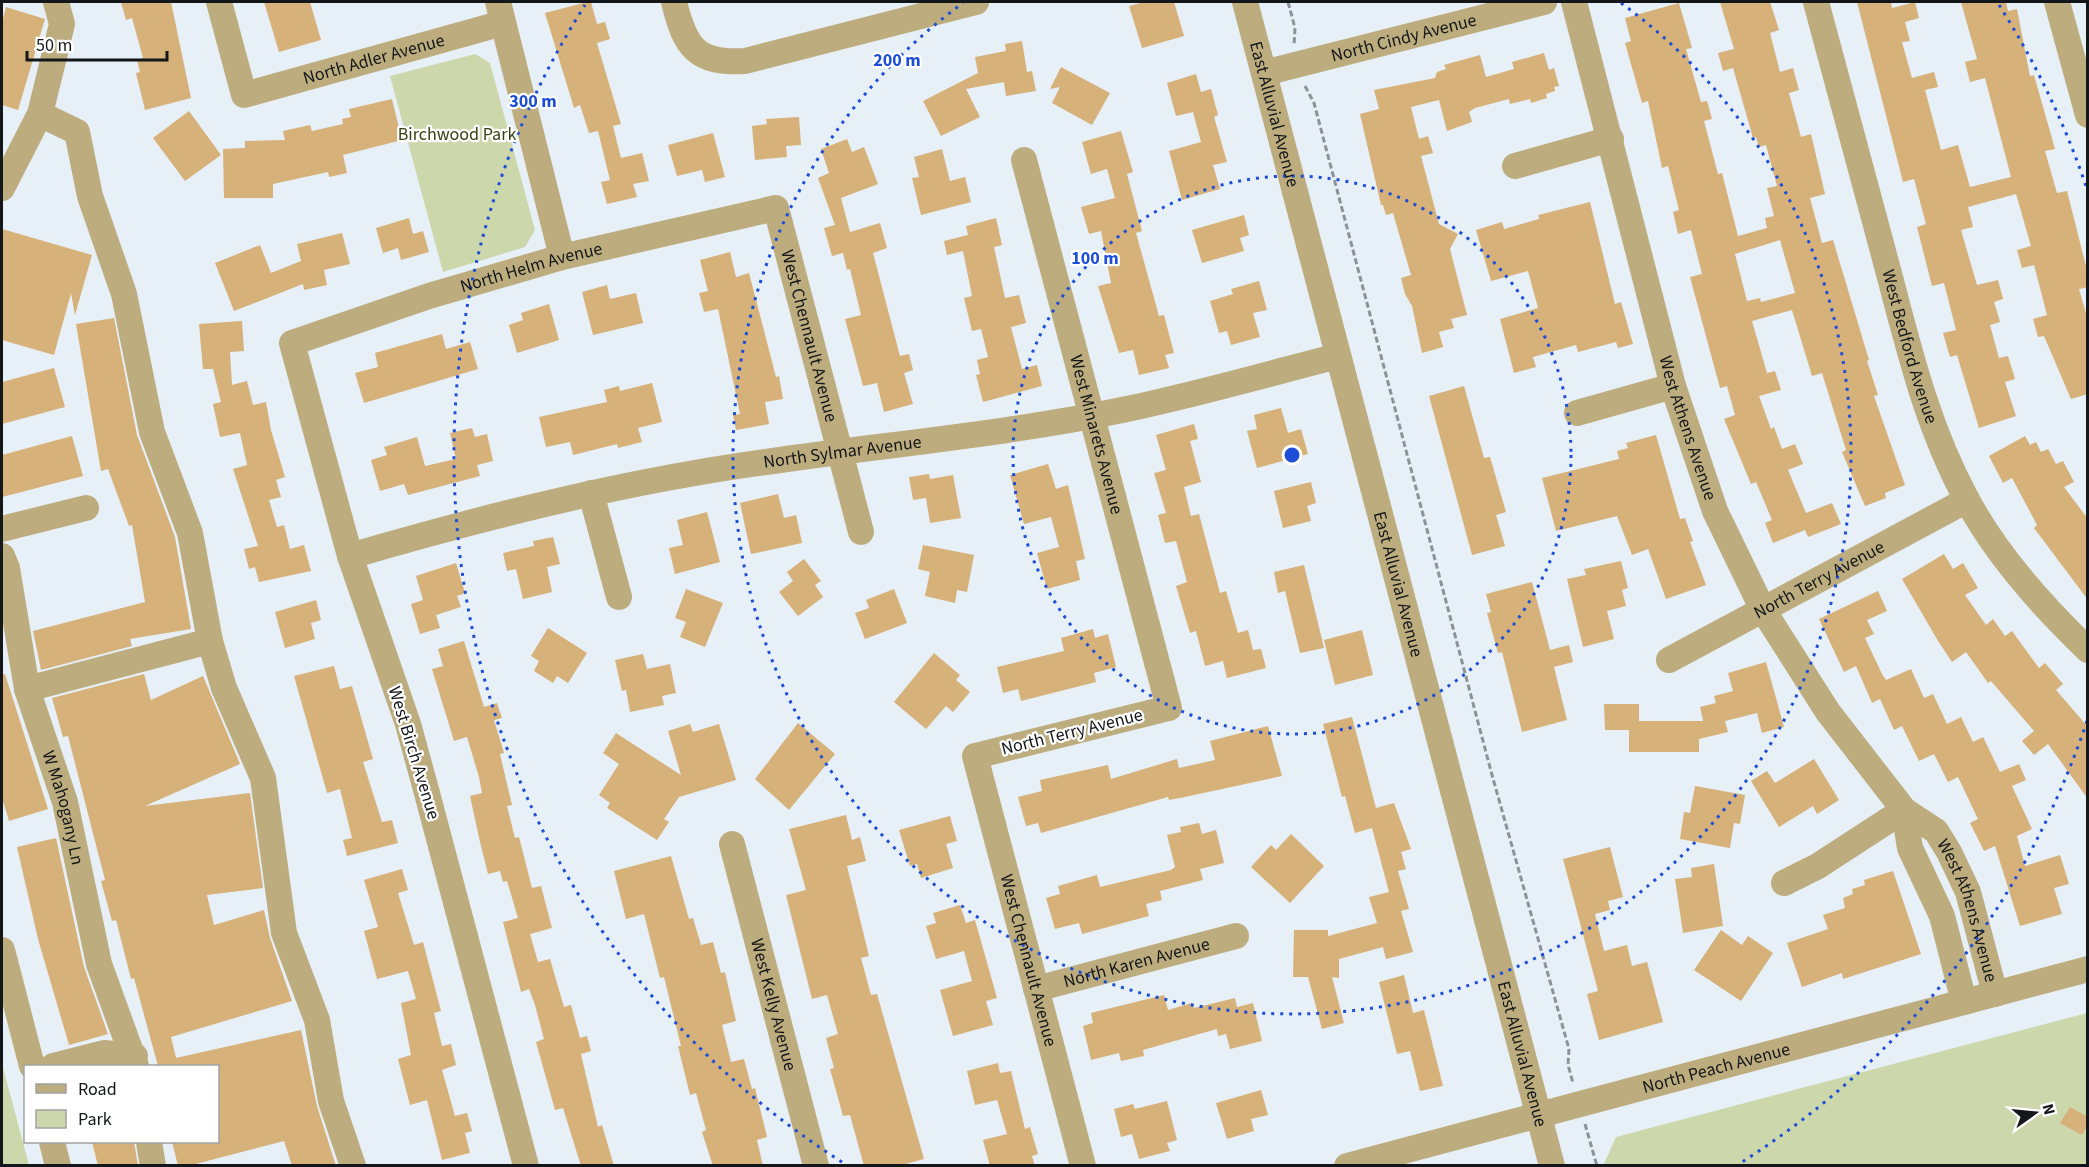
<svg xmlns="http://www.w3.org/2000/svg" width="2089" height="1167" viewBox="0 0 2089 1167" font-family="'Source Sans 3',sans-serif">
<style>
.green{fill:#cdd7ac}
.building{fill:#d6b179;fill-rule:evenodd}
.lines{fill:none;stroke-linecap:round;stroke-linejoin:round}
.path{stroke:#8d9298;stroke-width:3;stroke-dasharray:6 3;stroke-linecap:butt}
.minor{stroke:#bdad7e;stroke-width:26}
.ring{fill:none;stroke:#1d4ed8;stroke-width:3;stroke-dasharray:3 6}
.labels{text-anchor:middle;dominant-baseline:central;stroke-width:4.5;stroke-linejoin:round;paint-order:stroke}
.street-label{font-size:18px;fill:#14171a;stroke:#fff}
.park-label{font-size:18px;fill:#394112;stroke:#fff}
.centre{fill:#1d4ed8;stroke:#fff;stroke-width:3}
.ring-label{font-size:18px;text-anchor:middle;font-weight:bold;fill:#1d4ed8;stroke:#fff;stroke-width:4.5;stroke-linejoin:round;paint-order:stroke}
</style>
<rect width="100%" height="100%" fill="#e7eff7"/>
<g class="green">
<polygon points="475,54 490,63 535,230 525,247 443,272 390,76"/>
<polygon points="2087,1013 2087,1165 1603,1166 1616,1137"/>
<polygon points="2,1064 29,1165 2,1165"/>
</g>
<g class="building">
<polygon points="121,2 171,2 191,98 145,110 136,73 140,72 137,60 143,58 132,18 126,20"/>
<polygon points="264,2 310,2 321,40 279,52"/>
<polygon points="587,2 591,2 597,24 605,22 610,39 597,43 621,124 613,126 621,158 642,153 649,181 633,184 637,197 607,204 601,182 610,180 598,131 589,133 580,105 574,108 545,13"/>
<polygon points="1145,2 1174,2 1184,36 1142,48 1129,6"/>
<path d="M1720,2H1770L1779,30L1770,33L1780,72L1793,68L1799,90L1789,93L1801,137L1811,134L1825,194L1810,198L1822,243L1833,240L1869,360L1867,361L1878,395L1874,396L1905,485L1885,493L1886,498L1865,506L1842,452L1846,450L1822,373L1812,376L1792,310L1752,321L1767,373L1775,371L1781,390L1759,396L1771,429L1774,427L1782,449L1795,444L1803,464L1788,470L1806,513L1832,503L1841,524L1808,537L1805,530L1773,543L1765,523L1772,520L1756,482L1751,484L1724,419L1735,415L1727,386L1720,388L1690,277L1702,274L1691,230L1678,234L1673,212L1679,210L1668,166L1662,168L1648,101L1642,103L1625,43L1631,41L1625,18L1679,3L1692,48L1686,49L1701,102L1707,101L1712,119L1704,121L1718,174L1722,173L1738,236L1767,228L1765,218L1774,216L1767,188L1777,186L1766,145L1759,147L1756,137L1753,138L1733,68L1723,71L1718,53L1734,49ZM1780,240L1795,293L1761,302L1760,298L1747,301L1735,254Z"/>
<polygon points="1857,2 1891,2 1892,8 1915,2 1919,18 1905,22 1910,41 1902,42 1912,78 1934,72 1938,87 1925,90 1941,150 1958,145 1970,187 2011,177 1985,78 1970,82 1965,62 1977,59 1961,2 2006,2 2008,11 2017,9 2030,76 2034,75 2055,149 2045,151 2057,193 2067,191 2088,274 2088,287 2079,289 2088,320 2088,394 2071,399 2044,336 2038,337 2033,319 2047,315 2034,265 2022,268 2017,250 2031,246 2016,194 1968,207 1973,227 1961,230 1977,285 1998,280 2003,299 1994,302 2000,322 1990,325 1999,358 2008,356 2015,379 2005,382 2016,416 1979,428 1957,355 1950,357 1943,333 1956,330 1944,283 1932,286 1917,227 1926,224 1914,179 1903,182"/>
<polygon points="6,7 45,19 18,110 2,105 2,22"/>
<polygon points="1022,41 1027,72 1032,71 1036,91 1006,96 1004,82 966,89 980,117 941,136 923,101 978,73 975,57 1006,51 1005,44"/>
<polygon points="1544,53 1549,70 1554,68 1559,86 1554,87 1555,91 1546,94 1547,98 1531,103 1530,99 1510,104 1509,99 1475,108 1469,112 1472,122 1447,131 1439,100 1411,107 1419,139 1428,136 1433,153 1421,156 1439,224 1458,234 1450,249 1467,315 1451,319 1454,328 1439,332 1443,347 1422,353 1412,306 1405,294 1401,278 1411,275 1393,213 1386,215 1383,205 1381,205 1360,114 1379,109 1374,90 1435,78 1437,72 1446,69 1444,65 1480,55 1486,77 1514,69 1512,62"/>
<polygon points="1061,67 1110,93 1092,125 1052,103 1060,87 1050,89"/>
<polygon points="1196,74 1201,92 1211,89 1218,115 1214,117 1227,162 1213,165 1220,189 1182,200 1169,151 1201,142 1193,112 1176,116 1167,83"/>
<polygon points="392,99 402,140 343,155 347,173 329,177 328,172 273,184 273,198 224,198 223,149 245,148 245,141 285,140 283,131 310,125 312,131 343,124 342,119 351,117 349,109"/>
<polygon points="189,111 221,155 185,181 153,138"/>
<polygon points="799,117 801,145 786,146 787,157 755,160 752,126 767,124 766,119"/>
<polygon points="1121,131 1133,172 1127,174 1142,231 1136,233 1159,316 1164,315 1174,353 1165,355 1169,368 1139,375 1133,350 1119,353 1098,286 1111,283 1101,231 1089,234 1081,207 1115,198 1107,169 1091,174 1082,142"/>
<polygon points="713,133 725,177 705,182 702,170 677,176 668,145"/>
<polygon points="847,139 852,152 864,147 878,184 841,198 850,232 880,223 887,248 873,253 900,356 909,354 913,370 904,373 913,404 884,412 877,383 863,386 845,319 861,315 850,269 847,270 843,253 832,256 824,228 835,225 818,178 829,173 821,149"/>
<polygon points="942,149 950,181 965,177 971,202 921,215 912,178 919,177 914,157"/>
<polygon points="1590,202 1615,304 1621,302 1633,344 1618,348 1616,342 1578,352 1576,345 1533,357 1536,367 1514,373 1500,319 1538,308 1528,271 1491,281 1476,230 1502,222 1504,229 1539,219 1538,215"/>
<polygon points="1244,215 1249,235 1240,238 1244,251 1202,263 1192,230"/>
<polygon points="409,218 413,234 423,231 429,252 401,260 398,248 383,253 376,228"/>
<polygon points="996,218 1002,245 994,247 1005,298 1019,295 1026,323 1011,327 1022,369 1037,365 1042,386 983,402 976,375 980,374 977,360 988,357 981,329 972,331 964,298 972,296 963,251 947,255 944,241 968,235 966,226"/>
<polygon points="2,229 92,255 75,315 71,293 54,355 2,340"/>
<polygon points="342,233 350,264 324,270 327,285 304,290 303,284 234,311 215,263 260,245 271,273 301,261 297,244"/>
<polygon points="730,252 736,277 749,273 776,377 779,376 783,399 765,402 769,424 736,430 733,415 740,414 718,309 704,312 699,293 708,291 700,260"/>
<polygon points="1259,281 1267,310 1253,313 1260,337 1231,345 1227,331 1219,333 1210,301 1233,294 1231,289"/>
<polygon points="607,285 610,299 636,293 643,323 593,335 582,292"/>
<polygon points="549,304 559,340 517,353 509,325 523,320 521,313"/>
<polygon points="114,318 137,435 175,537 191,629 130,639 132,646 41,670 33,631 145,602 132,525 129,526 108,469 101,471 76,324"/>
<polygon points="242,321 244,351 230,352 232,385 247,381 253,405 266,402 271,430 285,477 276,480 281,497 269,500 277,527 284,525 290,549 304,545 311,571 259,582 255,567 249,569 244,549 258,546 233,469 247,465 240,433 220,437 213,404 221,402 213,369 203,369 199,324"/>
<polygon points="442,334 446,349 470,342 478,369 364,403 355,373 378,367 375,353"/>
<polygon points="54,368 65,407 2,424 2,382"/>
<polygon points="652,383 662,422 638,428 642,442 618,448 617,444 573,455 570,442 546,447 539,417 607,402 604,390 619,386 620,391"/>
<polygon points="1464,386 1484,458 1490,457 1506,512 1496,515 1505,546 1472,555 1429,396"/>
<polygon points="1281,408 1288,433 1301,429 1308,454 1257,468 1247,431 1257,429 1254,415"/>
<polygon points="1194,424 1198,439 1190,441 1201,482 1184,487 1191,516 1199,514 1220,593 1226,591 1238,633 1248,630 1253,650 1261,649 1266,668 1227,678 1223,661 1205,666 1196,631 1190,633 1176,586 1187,582 1176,541 1165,543 1158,515 1166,513 1154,473 1166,470 1156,435"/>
<polygon points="472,428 475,437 487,434 493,461 477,465 480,476 408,495 404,484 380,491 371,460 387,455 384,447 417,437 425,466 456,459 450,433"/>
<polygon points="1656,435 1680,519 1685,518 1693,541 1690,542 1706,585 1666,599 1648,549 1632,555 1617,516 1556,531 1542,478 1619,459 1617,451 1628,448 1626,443"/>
<polygon points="72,436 83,476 2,497 2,455"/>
<polygon points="2025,436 2030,445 2036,442 2041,452 2048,449 2056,464 2063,461 2074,482 2064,487 2088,519 2088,600 2034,528 2037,525 2012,478 2003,483 1989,456"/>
<polygon points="1048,464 1056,489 1068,485 1085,559 1076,561 1080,580 1047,589 1037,553 1059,547 1051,517 1024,524 1010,475"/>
<polygon points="929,474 930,479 953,475 961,518 930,523 926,498 913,500 909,477"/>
<polygon points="1311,482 1316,503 1307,506 1311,521 1283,528 1274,491"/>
<polygon points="778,494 784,518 796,515 802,543 751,554 740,503"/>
<polygon points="707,512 720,562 675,574 669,548 683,545 677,520"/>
<polygon points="553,537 560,564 547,567 552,592 523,599 516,569 507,571 503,553 534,546 533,541"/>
<polygon points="923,545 974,555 967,592 957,590 955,603 925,596 930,572 918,569"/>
<polygon points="1944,554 1953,569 1963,563 1978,588 1965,595 1986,625 1993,619 2005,636 2012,631 2039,668 2045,663 2063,684 2056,690 2088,727 2088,799 2048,744 2034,755 2022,741 2034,731 1991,681 1988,683 1966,652 1952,662 1938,641 1902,579"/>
<polygon points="804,559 821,581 815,585 823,597 798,616 779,592 793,581 787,572"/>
<polygon points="1621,561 1628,588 1622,590 1626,606 1607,611 1614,639 1583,647 1567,579 1586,575 1584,569"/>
<polygon points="456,563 465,593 457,596 461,607 436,615 440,628 420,634 411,604 423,600 416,576"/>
<polygon points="1304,565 1324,648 1300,653 1285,591 1278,593 1274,572"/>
<polygon points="1532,582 1550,650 1569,645 1573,662 1554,667 1567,720 1522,732 1502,652 1498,653 1487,613 1491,612 1486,594"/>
<polygon points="686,589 723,603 705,647 680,637 686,622 675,618"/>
<polygon points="894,589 907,623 865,639 855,613 869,608 866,600"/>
<polygon points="1878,591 1887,611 1867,620 1874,634 1865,638 1882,674 1886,680 1911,669 1924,698 1933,694 1947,724 1961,717 1973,742 1983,737 2000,772 2019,764 2026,780 2012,786 2032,829 2017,836 2025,866 2060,855 2069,884 2054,888 2062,914 2020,926 1995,846 1984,851 1970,823 1978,819 1958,777 1948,782 1934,754 1919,761 1902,726 1894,730 1880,699 1872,703 1856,666 1844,672 1819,619"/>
<polygon points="316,600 321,620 311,623 315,639 285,648 275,612"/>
<polygon points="548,628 587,653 568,683 557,676 553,683 534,671 539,661 531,656"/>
<polygon points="1093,629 1095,638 1108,634 1116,667 1094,673 1096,682 1021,701 1018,689 1003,693 997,667 1064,651 1061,638"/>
<polygon points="1362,630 1373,675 1335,685 1324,640"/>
<polygon points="464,641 484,707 497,703 502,718 494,720 504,753 500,754 512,805 507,806 515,838 519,837 532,888 541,886 552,928 530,934 538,962 550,959 564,1007 571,1005 580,1038 587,1036 591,1051 581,1054 598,1127 602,1125 614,1166 581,1166 563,1108 555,1110 536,1042 544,1039 535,1005 529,989 521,992 503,922 518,918 507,881 503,882 500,871 488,874 480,842 470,796 482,793 479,777 467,737 454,741 432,669 443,666 438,649"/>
<polygon points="934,653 960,675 956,680 970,692 953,712 946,706 926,729 894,702"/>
<polygon points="643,654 647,669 670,664 676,693 662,696 664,705 630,712 626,690 622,691 615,660"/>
<polygon points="1766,662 1784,727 1762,733 1757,713 1725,721 1728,732 1699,739 1699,752 1629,752 1629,730 1605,730 1604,704 1639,704 1639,721 1703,721 1700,707 1716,703 1714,696 1733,691 1728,673"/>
<polygon points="334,666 340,689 352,686 373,759 363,762 382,822 392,820 398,843 347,856 343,840 352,838 340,789 327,793 294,676"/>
<polygon points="5,674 48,809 9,821 2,798 2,675"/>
<polygon points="144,674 151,700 203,676 240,764 145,806 250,793 263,888 207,895 214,925 264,910 270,938 292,1001 171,1037 176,1058 301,1030 317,1106 336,1166 292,1166 284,1141 188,1166 178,1166 172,1142 218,1142 218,1066 158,1066 134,978 131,979 116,920 112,921 101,881 105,880 68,736 63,737 52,698"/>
<polygon points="1352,717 1376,808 1394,803 1411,849 1401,852 1406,869 1398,871 1409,909 1401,911 1413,952 1386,959 1383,947 1339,959 1339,978 1332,977 1344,1023 1322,1029 1308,977 1293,977 1294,930 1328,930 1328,936 1377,923 1369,897 1389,892 1372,828 1355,833 1345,796 1342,797 1323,724"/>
<polygon points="798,723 835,754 789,810 755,779"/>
<polygon points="690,724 693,732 719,724 736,780 679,797 664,819 669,822 657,840 607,808 610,803 599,795 619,764 603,753 616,733 681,775 668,731"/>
<polygon points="1268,726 1282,776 1180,798 1169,800 1168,797 1041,833 1038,823 1026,826 1018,797 1042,791 1040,780 1108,765 1111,779 1177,759 1179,768 1215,760 1210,741"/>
<polygon points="1814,759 1839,800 1817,814 1813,806 1779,827 1751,781 1767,771 1775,783"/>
<polygon points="1695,786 1745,795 1740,824 1734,823 1730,848 1680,839 1684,812 1690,813"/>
<polygon points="846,815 852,840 860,837 866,861 847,866 869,956 861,958 871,995 877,994 924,1159 898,1166 864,1166 850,1115 843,1116 830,1069 834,1068 826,1038 838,1034 827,995 812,999 786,895 806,890 789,829"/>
<polygon points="950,816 957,841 946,844 953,868 921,878 917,864 910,866 899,830"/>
<polygon points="1199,823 1202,834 1216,830 1224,863 1200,869 1203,880 1160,891 1162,900 1146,904 1149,916 1082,934 1079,923 1055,929 1046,898 1060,894 1058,886 1097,875 1100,887 1171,870 1175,867 1167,835 1181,832 1180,827"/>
<polygon points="1291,834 1324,866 1290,903 1251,867 1271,845 1276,850"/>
<polygon points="56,838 84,967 108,1034 69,1045 38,939 17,847"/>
<polygon points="1610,847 1623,897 1608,901 1610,910 1595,914 1604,951 1627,945 1632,966 1647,962 1663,1022 1599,1040 1587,994 1598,991 1563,859"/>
<polygon points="671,856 689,919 693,918 701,945 713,942 721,973 725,972 736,1021 722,1025 731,1062 744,1059 752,1089 755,1088 767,1137 757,1140 763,1166 713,1166 702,1132 706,1130 696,1093 690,1095 678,1046 681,1046 664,977 660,978 644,914 626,919 614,871"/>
<polygon points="1714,864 1723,926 1683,933 1675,879 1692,877 1691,868"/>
<polygon points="402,869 408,890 398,893 414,945 423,942 441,1011 434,1013 442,1046 451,1044 456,1065 442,1070 455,1116 467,1113 472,1131 465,1133 470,1153 442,1160 427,1100 410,1105 398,1059 411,1055 401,1003 416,999 408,971 377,979 364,931 378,927 364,880"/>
<polygon points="1893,871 1921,954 1843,979 1842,973 1802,987 1787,943 1828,929 1823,915 1845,908 1843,898 1853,894 1852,889 1865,885 1864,880"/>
<polygon points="960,905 966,923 975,920 997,998 986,1001 993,1025 953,1036 940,990 972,981 964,951 936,959 926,926 936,923 933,913"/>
<polygon points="1721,930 1742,945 1748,936 1773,953 1741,1001 1694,970"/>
<polygon points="1404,975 1413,1013 1424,1010 1443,1086 1420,1091 1410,1051 1397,1054 1379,982"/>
<polygon points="1164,995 1168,1010 1192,1003 1194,1008 1235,998 1237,1007 1253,1003 1262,1041 1230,1049 1226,1034 1218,1036 1217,1029 1143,1050 1144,1056 1121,1061 1119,1053 1091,1060 1083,1026 1093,1023 1091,1013"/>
<polygon points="998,1063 1000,1073 1011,1071 1025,1129 1030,1127 1038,1154 1032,1156 1035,1166 990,1166 983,1140 1007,1134 997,1100 975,1105 967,1071"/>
<polygon points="1261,1090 1268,1115 1251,1119 1254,1131 1227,1139 1216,1103"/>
<polygon points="1167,1101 1177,1140 1167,1143 1170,1151 1139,1159 1132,1134 1121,1137 1114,1109 1133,1104 1135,1109"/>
<polygon points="2070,1107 2088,1117 2088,1125 2082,1135 2060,1123"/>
<polygon points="92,1142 134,1142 138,1166 98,1166"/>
</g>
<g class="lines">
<g class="path">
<polyline points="1288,2 1295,28 1294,45"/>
<polyline points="1305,86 1314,103 1492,775 1569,1049 1568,1065 1573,1083"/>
<polyline points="1585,1124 1597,1166"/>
</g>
<g class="minor">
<polyline points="56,2 62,24 40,114 77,132 90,196 124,294 152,432 190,533 210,641 224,688 263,778 284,933 317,1020 331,1101 353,1166"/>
<path id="s1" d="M219,2L244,95L503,23"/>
<polyline points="498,2 562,257"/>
<path d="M674,2C685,47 696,64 745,61L976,2"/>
<path id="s2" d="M1245,2L1552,1166"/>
<path id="s3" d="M1574,2L1673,386L1715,511L1763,610L1828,712L1904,810L1936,831L1949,852L1968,892L1995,994"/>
<path id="s4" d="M1816,2C1840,90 1863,178 1887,266C1908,345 1926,424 1966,498C1996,555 2041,605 2088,650"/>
<polyline points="2057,2 2088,115"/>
<path id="s5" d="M1264,73L1544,2"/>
<path id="s6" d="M1024,160L1169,708L975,756L1083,1166"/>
<polyline points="1515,166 1611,139"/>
<polyline points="2,188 40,114"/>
<polyline points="1577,413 1673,386"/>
<polyline points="591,493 619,597"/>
<polyline points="2,529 86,508"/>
<path id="s7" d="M2,556L7,568L27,689L65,802L99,964L136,1066"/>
<path id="s8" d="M350,556C463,523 578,493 695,473C838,448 984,439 1127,409C1198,394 1268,374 1338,356"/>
<path id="s9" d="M1669,660L1967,500"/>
<polyline points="27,689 210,641"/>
<polyline points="1904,810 1910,848 1942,916 1964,1002"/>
<path id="s10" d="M732,844L816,1166"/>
<polyline points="1784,883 1818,866 1904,810"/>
<polyline points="2,950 32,1066"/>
<path id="s11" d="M1036,989L1236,936"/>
<polyline points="53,1066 104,1053 135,1056 124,1064"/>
<polyline points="52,1142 58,1166"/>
<polyline points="149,1142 153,1166"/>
<path id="s12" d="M526,1166L424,782L408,724L350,556L292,343L429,296L562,257L776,208L861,532"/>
<path id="s13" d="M1347,1166L2088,969"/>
</g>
</g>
<g class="ring">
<circle cx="1292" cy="455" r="279"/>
<path d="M1621 3A559 559 0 1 1 963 3"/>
<path d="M2087 721A838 838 0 0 1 1742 1162M842 1162A838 838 0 0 1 585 5M1999 5A838 838 0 0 1 2087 189"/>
</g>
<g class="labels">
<g class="street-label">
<text stroke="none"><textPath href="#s5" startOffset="144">North Cindy Avenue</textPath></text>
<text stroke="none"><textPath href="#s1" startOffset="231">North Adler Avenue</textPath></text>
<text stroke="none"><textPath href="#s2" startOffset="116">East Alluvial Avenue</textPath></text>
<text stroke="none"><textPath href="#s12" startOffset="1107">North Helm Avenue</textPath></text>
<text stroke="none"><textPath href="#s12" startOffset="1491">West Chennault Avenue</textPath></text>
<text stroke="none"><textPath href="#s4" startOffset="357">West Bedford Avenue</textPath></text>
<text stroke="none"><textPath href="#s3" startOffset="441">West Athens Avenue</textPath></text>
<text stroke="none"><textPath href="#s6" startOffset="284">West Minarets Avenue</textPath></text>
<text stroke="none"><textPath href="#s8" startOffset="504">North Sylmar Avenue</textPath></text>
<text stroke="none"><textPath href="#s9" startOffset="170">North Terry Avenue</textPath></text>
<text stroke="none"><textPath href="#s2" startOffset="602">East Alluvial Avenue</textPath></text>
<text transform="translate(1072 732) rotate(-14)">North Terry Avenue</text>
<text transform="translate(414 753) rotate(73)">West Birch Avenue</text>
<text stroke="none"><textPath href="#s7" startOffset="260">W Mahogany Ln</textPath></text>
<text stroke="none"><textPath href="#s3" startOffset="1008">West Athens Avenue</textPath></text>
<text stroke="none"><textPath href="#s6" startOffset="978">West Chennault Avenue</textPath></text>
<text stroke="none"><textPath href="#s11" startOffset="104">North Karen Avenue</textPath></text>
<text stroke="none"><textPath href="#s10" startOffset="166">West Kelly Avenue</textPath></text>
<text stroke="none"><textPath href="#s2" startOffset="1088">East Alluvial Avenue</textPath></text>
<text stroke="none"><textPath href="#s13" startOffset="382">North Peach Avenue</textPath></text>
</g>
<g class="park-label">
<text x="457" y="134">Birchwood Park</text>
</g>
</g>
<circle cx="1292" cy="455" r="9" class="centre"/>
<g class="ring-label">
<text x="897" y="66">200 m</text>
<text x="533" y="107">300 m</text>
<text x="1095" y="264">100 m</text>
</g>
<rect width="2089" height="1167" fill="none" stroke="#14171a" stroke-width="6"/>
<rect x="24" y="1065" width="195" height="78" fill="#ffffff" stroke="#a1a2a3" stroke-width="1.5"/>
<rect x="36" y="1084" width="30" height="9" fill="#bdad7e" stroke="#a1a2a3" stroke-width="1.5"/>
<text x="78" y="1095" font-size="18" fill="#14171a">Road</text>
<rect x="36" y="1110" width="30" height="18" fill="#cdd7ac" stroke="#a1a2a3" stroke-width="1.5"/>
<text x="78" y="1125" font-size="18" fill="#14171a">Park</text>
<g transform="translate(2035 1113) rotate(75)" stroke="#ffffff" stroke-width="4.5" paint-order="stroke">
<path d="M0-4.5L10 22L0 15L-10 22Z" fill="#14171a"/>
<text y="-9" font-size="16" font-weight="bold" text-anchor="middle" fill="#14171a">N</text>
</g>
<path d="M27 51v9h140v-9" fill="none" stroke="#14171a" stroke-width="3"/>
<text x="36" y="51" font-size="18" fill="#14171a" stroke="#ffffff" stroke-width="4.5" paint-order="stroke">50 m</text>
</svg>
